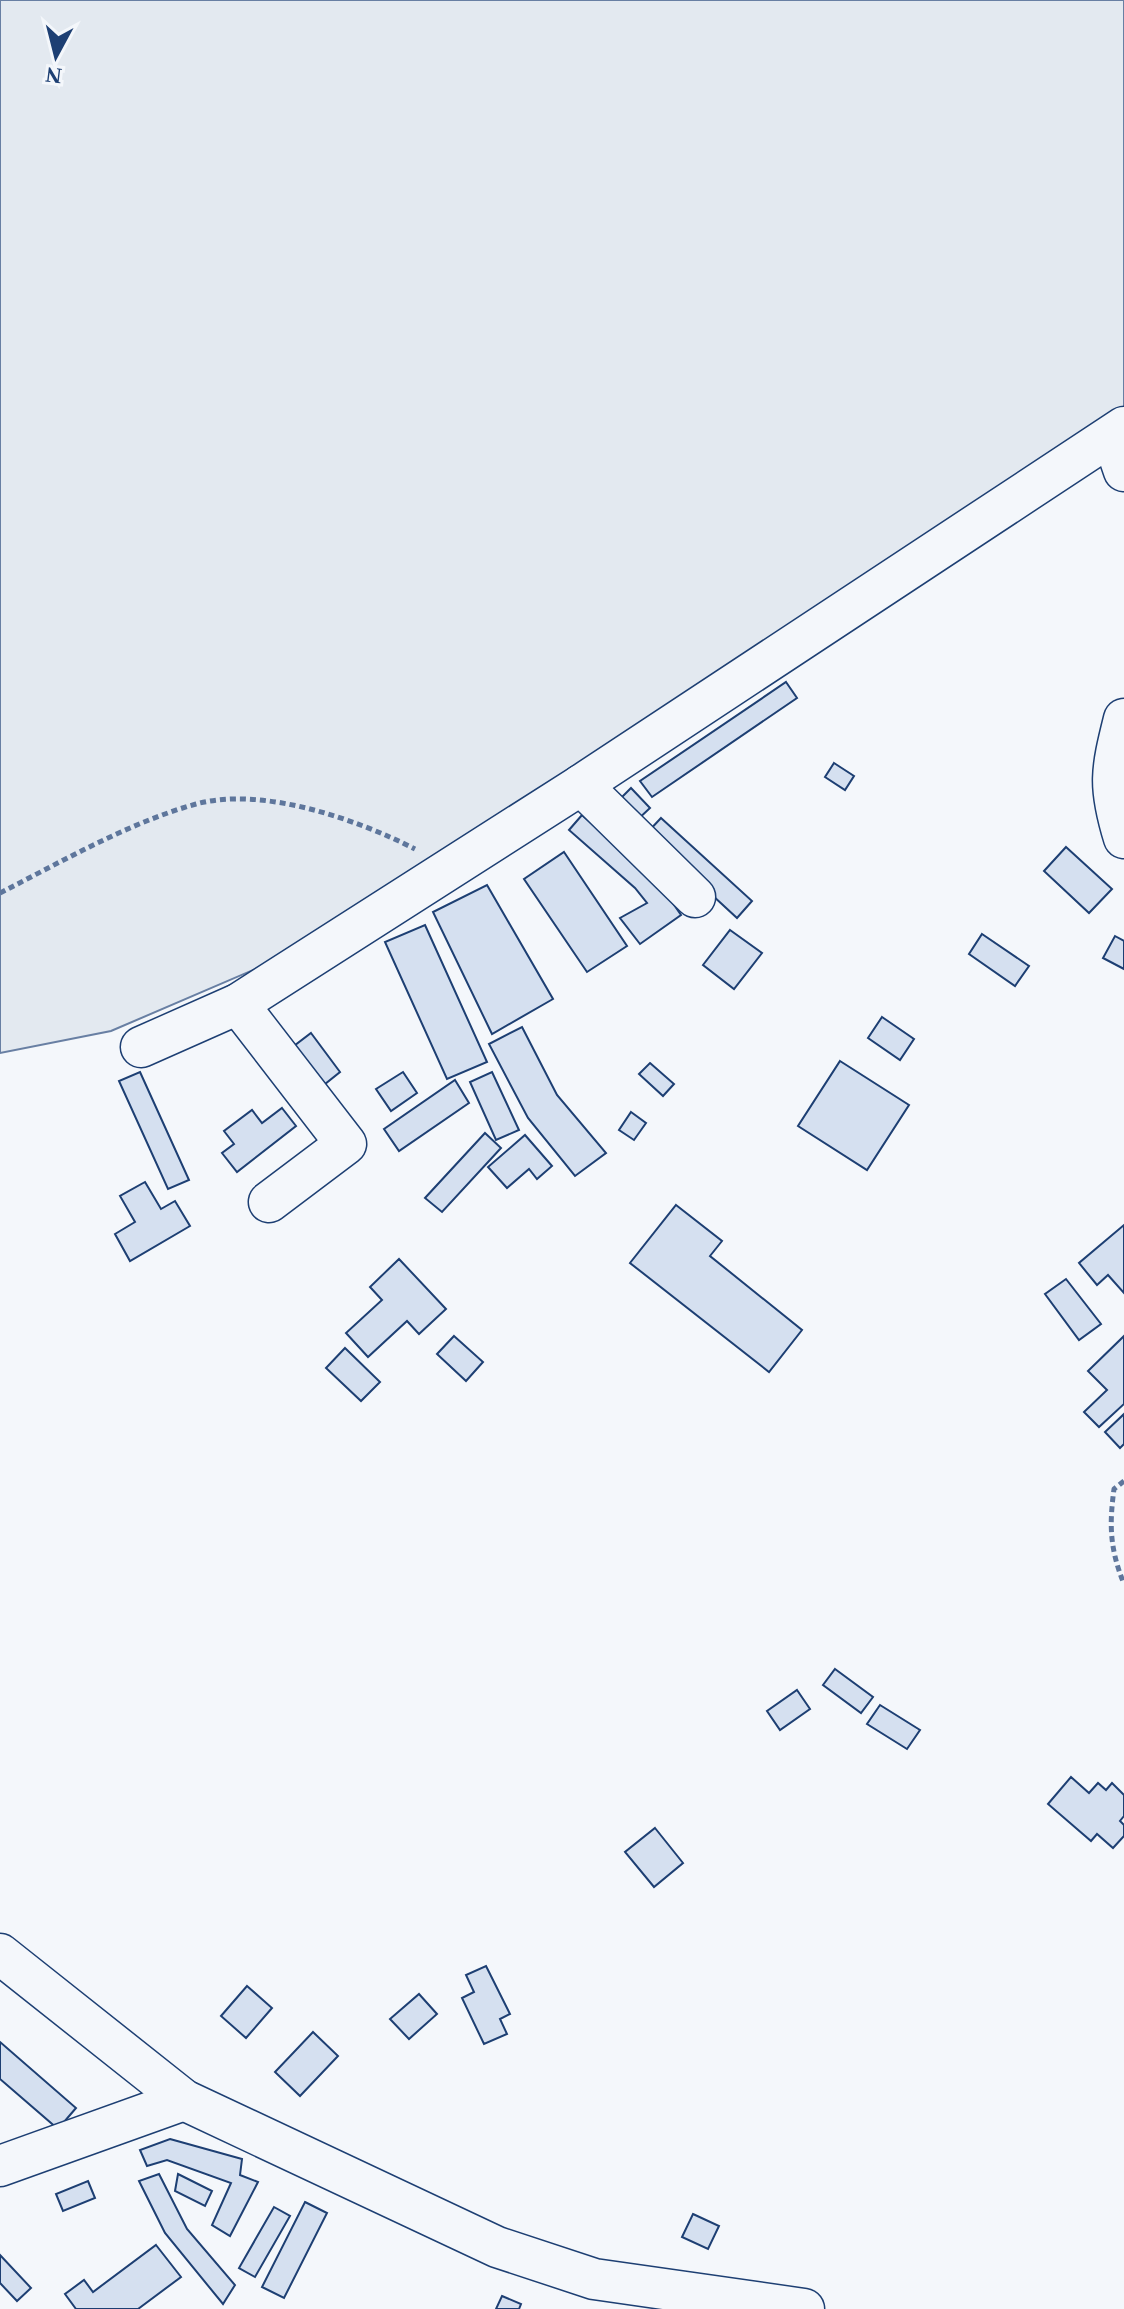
<svg xmlns="http://www.w3.org/2000/svg" width="1124" height="2309" viewBox="0 0 1124 2309" font-family="'Times New Roman',serif">
<style>
.green{fill:#e3e9f0;stroke:#687fa3;stroke-width:2}
.building{fill:#d5e0f0;stroke:#1d3f73;stroke-width:2}
.lines{fill:none;stroke-linecap:round;stroke-linejoin:round}
.minor-casing{stroke:#1d3f73;stroke-width:43}
.path{stroke:#5e769c;stroke-width:5;stroke-dasharray:6 4;stroke-linecap:butt}
.minor{stroke:#f4f7fb;stroke-width:40}
</style>
<rect width="100%" height="100%" fill="#f4f7fb"/>
<polygon class="green" points="0,0 1124,0 1124,423 288,955 111,1031 0,1053"/>
<g class="building">
<polygon points="786,682 797,698 652,797 640,781"/>
<polygon points="834,763 854,776 845,790 825,777"/>
<polygon points="631,788 650,808 635,822 616,803"/>
<polygon points="582,815 661,886 681,915 640,944 620,918 647,903 635,888 569,830"/>
<polygon points="661,818 752,901 737,918 646,834"/>
<polygon points="1066,847 1112,889 1089,913 1044,871"/>
<polygon points="564,852 627,946 587,972 524,879"/>
<polygon points="487,885 553,999 492,1034 433,912"/>
<polygon points="425,925 487,1062 447,1079 385,942"/>
<polygon points="730,930 762,953 734,989 703,965"/>
<polygon points="982,934 1029,966 1015,986 969,954"/>
<polygon points="1115,936 1124,941 1124,969 1103,958"/>
<polygon points="882,1017 914,1039 900,1060 868,1038"/>
<polygon points="522,1027 557,1095 606,1153 575,1176 528,1118 489,1044"/>
<polygon points="311,1033 340,1072 320,1088 290,1049"/>
<polygon points="840,1061 909,1105 867,1170 798,1126"/>
<polygon points="650,1063 674,1084 663,1096 639,1074"/>
<polygon points="140,1072 189,1180 168,1189 119,1081"/>
<polygon points="403,1072 417,1093 391,1111 376,1089"/>
<polygon points="492,1072 519,1130 496,1140 470,1082"/>
<polygon points="455,1080 469,1103 399,1151 384,1129"/>
<polygon points="282,1108 296,1126 237,1172 222,1153 234,1144 224,1131 252,1110 262,1123"/>
<polygon points="631,1112 646,1123 634,1140 619,1130"/>
<polygon points="485,1133 501,1148 442,1212 425,1198"/>
<polygon points="525,1135 552,1166 537,1179 529,1169 507,1188 488,1167"/>
<polygon points="145,1182 161,1209 175,1201 190,1226 130,1261 115,1234 135,1222 120,1196"/>
<polygon points="676,1205 722,1241 710,1256 802,1330 769,1372 630,1263"/>
<polygon points="1124,1225 1124,1293 1108,1275 1097,1285 1079,1263"/>
<polygon points="399,1259 446,1309 419,1334 407,1321 368,1357 346,1333 382,1300 370,1287"/>
<polygon points="1066,1279 1101,1324 1079,1340 1045,1294"/>
<polygon points="454,1336 483,1362 466,1381 437,1354"/>
<polygon points="1124,1336 1124,1404 1099,1427 1084,1412 1107,1390 1088,1371"/>
<polygon points="345,1348 380,1382 361,1401 326,1368"/>
<polygon points="1124,1414 1124,1444 1120,1448 1105,1432"/>
<polygon points="835,1669 873,1697 861,1713 823,1685"/>
<polygon points="797,1690 810,1709 780,1730 767,1711"/>
<polygon points="880,1705 920,1730 907,1749 867,1724"/>
<polygon points="1071,1777 1089,1793 1098,1783 1106,1790 1112,1783 1124,1795 1124,1816 1120,1821 1124,1825 1124,1836 1113,1848 1097,1834 1091,1841 1048,1804"/>
<polygon points="655,1828 683,1863 654,1887 625,1852"/>
<polygon points="486,1966 510,2014 500,2019 507,2034 484,2044 462,1998 474,1992 466,1975"/>
<polygon points="247,1986 272,2008 246,2038 221,2016"/>
<polygon points="419,1994 437,2014 409,2039 390,2019"/>
<polygon points="313,2032 338,2056 300,2096 275,2072"/>
<polygon points="0,2042 76,2108 58,2129 0,2079"/>
<polygon points="170,2139 242,2159 240,2175 258,2182 230,2236 212,2225 231,2183 167,2160 147,2166 140,2150"/>
<polygon points="159,2174 187,2229 235,2285 223,2304 165,2233 139,2181"/>
<polygon points="178,2174 212,2191 205,2206 175,2191"/>
<polygon points="88,2181 95,2198 63,2211 56,2194"/>
<polygon points="305,2202 327,2213 284,2298 262,2287"/>
<polygon points="274,2207 290,2216 255,2277 239,2268"/>
<polygon points="693,2214 719,2226 708,2249 682,2237"/>
<polygon points="156,2245 181,2277 138,2309 76,2309 65,2294 84,2280 93,2292"/>
<polygon points="0,2255 31,2288 17,2301 0,2283"/>
<polygon points="502,2296 521,2304 519,2309 496,2309"/>
</g>
<g class="lines">
<defs>
<g id="minor">
<polyline points="1112,436 1124,471"/>
<path d="M1124,719C1111,771 1108,786 1124,838"/>
<polyline points="581,785 695,897"/>
<polyline points="238,1004 346,1144 269,1202"/>
<polyline points="141,1047 238,1004 581,785 1124,427"/>
<polyline points="0,1954 184,2100 497,2247 594,2279 804,2309"/>
<polyline points="0,2166 184,2100"/>
</g>
</defs>
<use href="#minor" class="minor-casing"/>
<g class="path">
<path d="M0,893C63,861 128,823 196,804C262,786 356,819 415,849"/>
<path d="M1124,1481L1114,1489C1109,1526 1110,1549 1124,1584"/>
</g>
<use href="#minor" class="minor"/>
</g>
<g transform="translate(56 56) rotate(187)" stroke="#f4f7fb" stroke-width="6" paint-order="stroke">
<path d="M0-6L14 30L0 20L-14 30Z" fill="#1d3f73"/>
<text y="-12" font-size="22" font-weight="bold" text-anchor="middle" fill="#1d3f73">N</text>
</g>
</svg>
